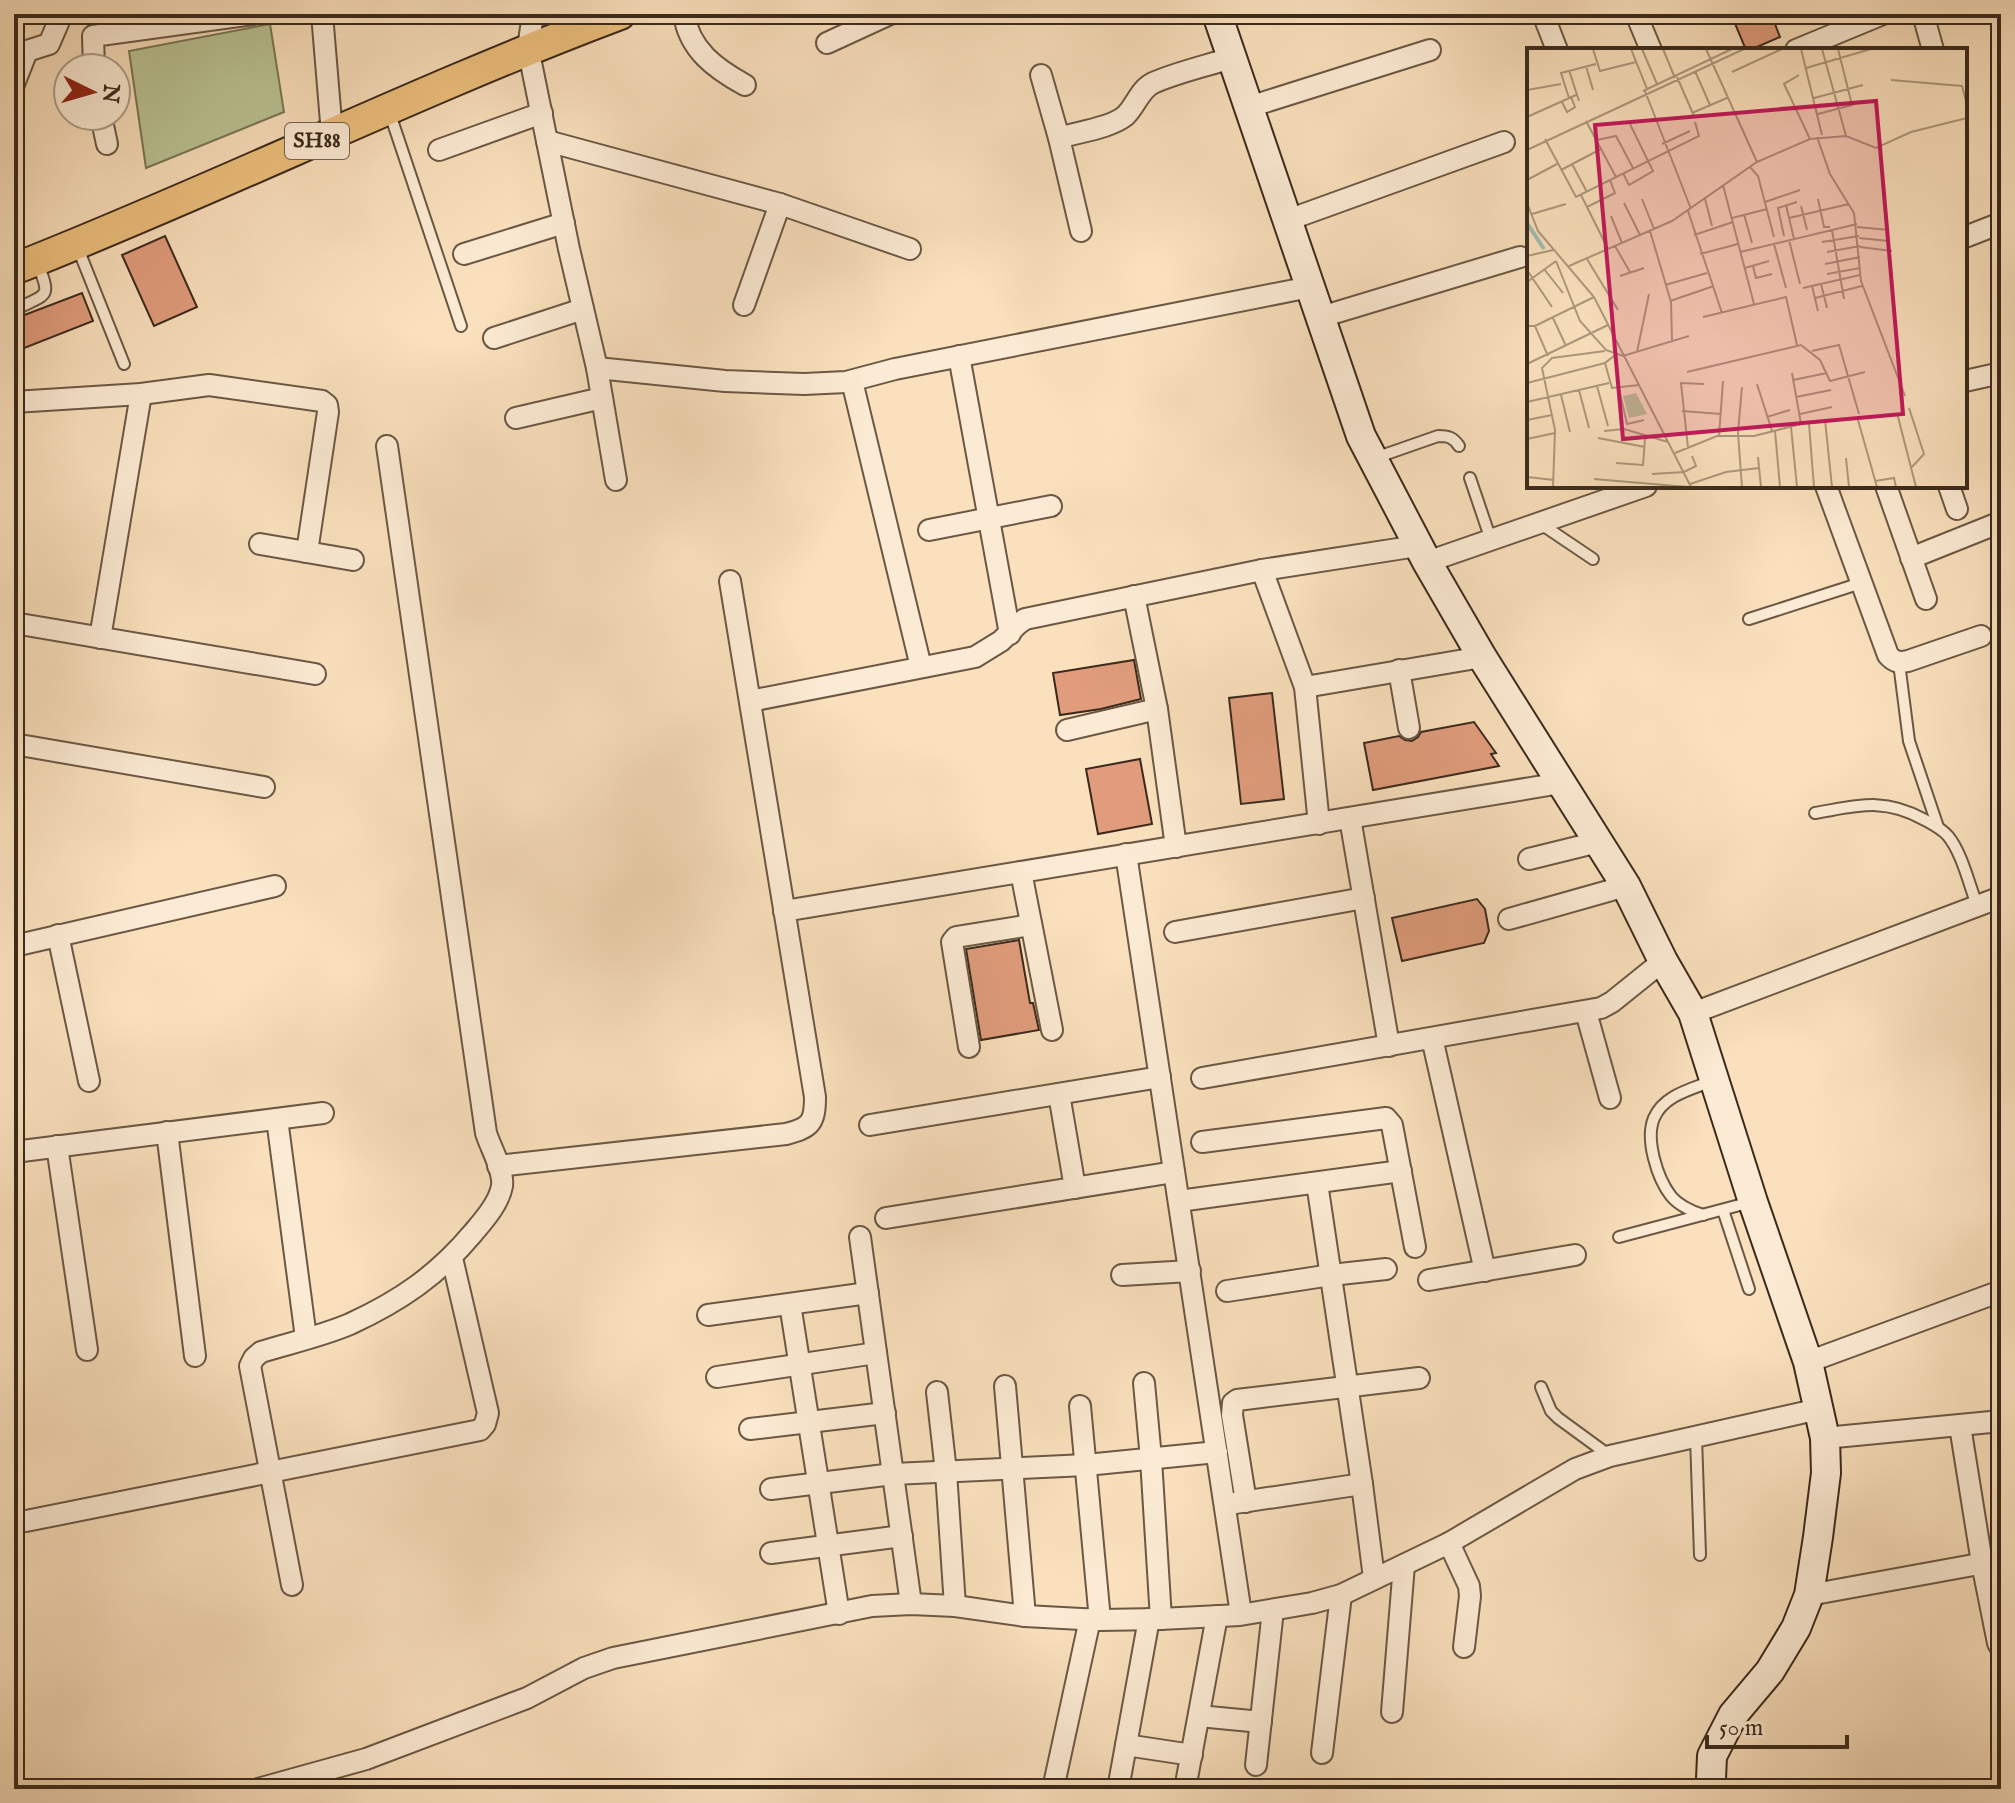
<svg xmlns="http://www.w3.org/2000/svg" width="2015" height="1803" viewBox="0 0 2015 1803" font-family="'IM FELL English',serif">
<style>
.green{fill:#bac394;stroke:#7a7658;stroke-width:2}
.building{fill:#e09c7c;stroke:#3b2a1c;stroke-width:2}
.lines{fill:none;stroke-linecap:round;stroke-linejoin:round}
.lane-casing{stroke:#6b5844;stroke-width:14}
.street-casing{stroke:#6b5844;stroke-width:24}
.secondary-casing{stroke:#3b2a1c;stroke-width:32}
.primary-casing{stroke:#3b2a1c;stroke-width:34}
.lane{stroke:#fcebd4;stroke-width:10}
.street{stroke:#fcebd4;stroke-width:20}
.secondary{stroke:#fcebd4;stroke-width:28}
.primary{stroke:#edc07e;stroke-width:30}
.labels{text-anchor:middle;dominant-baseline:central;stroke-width:7;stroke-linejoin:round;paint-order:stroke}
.shield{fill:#fcebd4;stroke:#756453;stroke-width:2}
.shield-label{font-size:22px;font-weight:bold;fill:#3b2a1c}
.inset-river{fill:none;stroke:#9ebdb3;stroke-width:4}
.inset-road{fill:none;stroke:#ae977d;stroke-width:2}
.view{fill:#c2185b;fill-opacity:0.15;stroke:#c2185b;stroke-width:4}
.inset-edge{fill:none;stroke:#3b2a1c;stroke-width:4}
</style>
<rect width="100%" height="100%" fill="#fae0bd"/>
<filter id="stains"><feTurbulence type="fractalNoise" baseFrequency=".0025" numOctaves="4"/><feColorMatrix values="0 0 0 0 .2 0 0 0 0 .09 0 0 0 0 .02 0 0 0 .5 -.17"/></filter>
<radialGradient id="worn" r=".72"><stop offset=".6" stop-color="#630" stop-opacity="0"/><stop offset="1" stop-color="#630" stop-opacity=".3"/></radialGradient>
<polygon class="green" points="270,24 284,112 146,168 129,51"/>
<g class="building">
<polygon points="1731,14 1771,14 1780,37 1750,50 1746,50"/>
<polygon points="165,236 197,307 154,326 122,255"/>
<polygon points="82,293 93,321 14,352 14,319"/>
<polygon points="1134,660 1141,699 1101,709 1060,715 1053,673"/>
<polygon points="1272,693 1284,799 1241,804 1229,698"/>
<polygon points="1474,722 1496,753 1491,754 1499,766 1373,790 1364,743 1399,736 1405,740 1412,741 1418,737 1421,732"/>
<polygon points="1140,759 1152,824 1098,834 1086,769"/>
<polygon points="1477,899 1485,909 1489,931 1484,943 1402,961 1392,918"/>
<polygon points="1019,940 1030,1003 1033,1003 1039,1030 981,1040 966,949"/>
</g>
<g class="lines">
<defs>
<g id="lane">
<polyline points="389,111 461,326"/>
<polyline points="77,246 124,364"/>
<path d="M14,310C48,293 52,299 37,262"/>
<path d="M1375,458L1438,436C1448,436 1453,437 1459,446"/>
<polyline points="1470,478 1491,540"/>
<polyline points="1541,524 1593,559"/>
<polyline points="1749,619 1861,583"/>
<polyline points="1899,663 1909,741 1938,827"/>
<path d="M1815,813C1857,806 1883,797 1923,819C1932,824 1941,828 1948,836C1962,853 1969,884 1977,905"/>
<polyline points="1723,1210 1749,1289"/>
<path d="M1703,1215C1691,1211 1679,1206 1671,1196C1657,1178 1645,1139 1654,1118C1664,1095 1692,1089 1712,1081"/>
<polyline points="1619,1237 1751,1202"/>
<polyline points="1541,1387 1551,1411 1558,1418 1610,1456"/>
<polyline points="1696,1437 1700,1555"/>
</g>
<g id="street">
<polyline points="322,14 332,134"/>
<polyline points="533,14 528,48 569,249 597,368 616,480"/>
<path d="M684,14C689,50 716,69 745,85"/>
<polyline points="1543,14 1557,50"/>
<polyline points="1636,14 1651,50"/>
<polyline points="1923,14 1933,50"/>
<polyline points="827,43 890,14"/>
<polyline points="1796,50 1883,14"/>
<polyline points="94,68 93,36 253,14"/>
<polyline points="1041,75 1059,138 1081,231"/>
<polyline points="14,84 27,51 49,44 62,14"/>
<polyline points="1249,107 1430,50"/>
<polyline points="101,116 107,144"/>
<path d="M1059,138C1078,132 1110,128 1125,116C1136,106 1139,90 1153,83C1178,72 1206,66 1231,58"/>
<polyline points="547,141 780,204 910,249"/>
<polyline points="439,150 542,113"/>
<polyline points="1288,220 1504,142"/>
<polyline points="1965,237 2001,223"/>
<polyline points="464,254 564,223"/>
<polyline points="744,305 780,204"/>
<polyline points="1321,317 1520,257"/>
<polyline points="494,338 583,309"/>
<polyline points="959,356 1010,634"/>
<polyline points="597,368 725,381 804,384 846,382 895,369 1310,287"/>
<polyline points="852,381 921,667"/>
<polyline points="1965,381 2001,373"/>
<polyline points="14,402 141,394 209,385 322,401 327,405 328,412 307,552"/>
<polyline points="516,418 602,398"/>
<path d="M1826,486L1888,655C1894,662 1899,663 1908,661L1981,636"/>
<polyline points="1886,486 1926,599"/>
<polyline points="1949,486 1957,509"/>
<polyline points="929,530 1051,506"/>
<polyline points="260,544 353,560"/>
<polyline points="1911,558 2001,522"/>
<polyline points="1427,562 1646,486"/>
<polyline points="1262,570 1305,687 1319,824"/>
<polyline points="1134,596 1157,709 1176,847"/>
<polyline points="14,623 315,674"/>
<polyline points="100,638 141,394"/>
<polyline points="1399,670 1409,728"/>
<polyline points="1305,687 1482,657"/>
<polyline points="750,701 975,657 1001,641 1018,624 1025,619 1262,570 1417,546"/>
<polyline points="1067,730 1157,709"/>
<polyline points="14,744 264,787"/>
<polyline points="1350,818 1389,1046"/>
<polyline points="1126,854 1241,1614"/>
<polyline points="1529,859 1598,842"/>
<polyline points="1021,872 1052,1030"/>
<polyline points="784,911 1561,783"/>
<polyline points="1509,919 1626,886"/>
<polyline points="1175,932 1364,898"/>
<polyline points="58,935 89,1081"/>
<polyline points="14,946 275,886"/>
<polyline points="1586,1012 1610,1098"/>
<polyline points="1693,1013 2001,897"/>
<polyline points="1432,1038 1485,1271"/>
<polyline points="969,1047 952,942 956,937 1031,925"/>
<polyline points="1202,1078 1601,1008 1612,1002 1663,961"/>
<polyline points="1059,1094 1075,1188"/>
<polyline points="277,1119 306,1338"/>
<polyline points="870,1125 1160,1077"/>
<polyline points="167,1132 195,1356"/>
<polyline points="1202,1142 1386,1118 1392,1125 1415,1247"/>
<polyline points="57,1146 87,1350"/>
<polyline points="14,1152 323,1113"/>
<path d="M498,1166L786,1134C811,1128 815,1122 815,1097L730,581"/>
<polyline points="1317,1183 1362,1484 1374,1578"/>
<polyline points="1179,1201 1401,1171"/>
<polyline points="886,1218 1174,1172"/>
<polyline points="860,1237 911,1604"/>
<polyline points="1122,1275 1190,1271"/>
<polyline points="1429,1280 1575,1255"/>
<polyline points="1227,1291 1331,1275 1386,1269"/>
<polyline points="790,1304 839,1614"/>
<polyline points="708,1315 868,1293"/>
<polyline points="1808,1362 2001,1291"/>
<polyline points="717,1377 876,1353"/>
<polyline points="1144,1383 1151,1459 1161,1619"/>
<polyline points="1005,1386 1025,1616"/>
<polyline points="937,1392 946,1472 955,1606"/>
<polyline points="1080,1406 1100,1620"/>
<polyline points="1960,1426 1982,1563 1998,1643 2001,1648"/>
<polyline points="750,1429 885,1413"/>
<polyline points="1825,1438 2001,1421"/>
<polyline points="771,1489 893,1474 1086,1465 1217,1452"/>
<polyline points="1246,1502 1232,1415 1233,1403 1237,1400 1419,1378"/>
<polyline points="1235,1503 1362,1484"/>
<polyline points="26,1521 480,1430 485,1424 488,1413 452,1258"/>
<polyline points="1449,1543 1469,1586 1470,1596 1464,1647"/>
<polyline points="771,1553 902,1536"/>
<path d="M292,1585L250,1366L254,1358L261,1352C290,1343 322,1336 350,1324C400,1301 438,1275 473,1233C484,1220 499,1203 502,1186C504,1170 491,1149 486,1133L387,446"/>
<polyline points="1809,1595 2001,1560"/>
<polyline points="1392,1712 1404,1565"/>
<polyline points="1199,1716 1261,1722"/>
<polyline points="1126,1745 1192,1755"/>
<polyline points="1322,1753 1341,1595"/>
<polyline points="1256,1765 1273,1610"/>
<polyline points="258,1789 366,1759 527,1698 584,1668 613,1658 872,1606 911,1604 955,1606 1025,1616 1100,1620 1160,1619 1240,1615 1312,1603 1341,1595 1449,1543 1575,1469 1610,1456 1819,1409"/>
<polyline points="1053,1789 1090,1619"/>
<polyline points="1118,1789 1149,1619"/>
<polyline points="1185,1789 1217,1616"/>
</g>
<polyline id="secondary" points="1217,14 1361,436 1427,562 1482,657 1626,886 1663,961 1693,1013 1753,1202 1808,1362 1825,1438 1826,1473 1818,1537 1809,1595 1796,1628 1770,1671 1733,1715 1712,1756 1711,1779 1713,1789"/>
<path id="primary" d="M14,269C218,189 415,91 620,14"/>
</defs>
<use href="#lane" class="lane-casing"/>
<use href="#street" class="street-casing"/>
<use href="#secondary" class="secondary-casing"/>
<use href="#primary" class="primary-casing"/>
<use href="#lane" class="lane"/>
<use href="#street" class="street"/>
<use href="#secondary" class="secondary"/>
<use href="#primary" class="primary"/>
</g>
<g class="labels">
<rect class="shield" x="285" y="123" width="64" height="36" rx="6"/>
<g class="shield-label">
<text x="317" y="141">SH88</text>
</g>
</g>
<g transform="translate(1527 48)">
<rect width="440" height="440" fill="#fae0bd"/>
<path d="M109,345L120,366L102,370L96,348Z" fill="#bac394"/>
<path class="inset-river" d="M0,175L17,201"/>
<path class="inset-road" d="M66,1L73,23L109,14M104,1L120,41M115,1L130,36M136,1L148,30M179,1L230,114M274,1L295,87M295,1L319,88M59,18L66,42M279,20L344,1M42,22L52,53M168,23L183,57M205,24L255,1M272,27L257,36L283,91M150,29L167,68M364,32L435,38L440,57M0,42L34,36M116,43L205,1M118,43L164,161M42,50L34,25L69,16M287,50L336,37M35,54L40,64L48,59L44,49M165,65L200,50M291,66L325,57L311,1M0,69L49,47M59,73L89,129M290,89L303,126L327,165L334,233L378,348M18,91L49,149L172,88L168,74M70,92L89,88L106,120M135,96L163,83M0,102L217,1M45,116L60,144M223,119L231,128L247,189M34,122L74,101M96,125L102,137L126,123L102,74M0,132L30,116M196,137L227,256M54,147L81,201M115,151L127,181M178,151L185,178M291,151L297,179H303M238,154L273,142M0,155L11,183L67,249L164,439M97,155L113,187M259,157L267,191M274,158L280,182M60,159L88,145L83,132M161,163L195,265M5,166L39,156M217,166L225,195M84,168L95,195M205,170L240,161M262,170L322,156M330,179L362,182M305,182L317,251M123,183L144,254L145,293M167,187L206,174M257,188L251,160L270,154M332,190L362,193M262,192L273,236M295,194L332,188M247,196L259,240M88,198L103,224M333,199L365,203M213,204L330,176M300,204L333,198M173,206L211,196M0,208L26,202M60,211L91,262M29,213L53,273L79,302L96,308L162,288M298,216L333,209M42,218L145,173L230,114L283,91L319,88L349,100L384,84L440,70M226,218L229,230L245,226M218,220L242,213M17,221L36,245M0,222L25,259M300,226L333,220M93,228L117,220M0,234L29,213M294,236L300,260M138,237L180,225M285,238L291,263M276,240L333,227M288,250L335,238M143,253L187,238M176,269L259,249L270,297M26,270L39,298M0,278H8L21,308M8,278L67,249M285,303L312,297L332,366M110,304L122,246M87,308L78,315L85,340L112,337M0,316L81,277M160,324L274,297L293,312L303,333L338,324M266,332L300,325M0,335L78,315M230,336L245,383M70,338L81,378M215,339L211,385L215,439M92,341L100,376L117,372M52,342L62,380M34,347L43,384M269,349L304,342M0,354L82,335M382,360L397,406L385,419M155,363L194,366M370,365L389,439M273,366L305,359M240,369L263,362M0,372L25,367M298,372L305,439M331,372L350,439M282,376L287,439M264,379L270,439M77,383L97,381L141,394M248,383L253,439M192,388L196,333M71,390L118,399M0,391L28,385M161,400L154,335L177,336M148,405L190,388H227L274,376L265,325M231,409L234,439M319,410L322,439M89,415L116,417L118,391M125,426L157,424L169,418L165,408M0,429L27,432M67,431L161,439M348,433L367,430L369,439M163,436L199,424L232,420M26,439L28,382L15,320L25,310L78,303"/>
<path class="view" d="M349,53L376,366L96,391L68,77Z"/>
<rect width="440" height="440" class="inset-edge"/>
</g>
<rect width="2015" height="1803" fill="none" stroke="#fae0bd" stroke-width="48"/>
<rect x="16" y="16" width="1983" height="1771" fill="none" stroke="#3b2a1c" stroke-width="4"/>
<rect x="24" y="24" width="1967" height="1755" fill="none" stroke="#3b2a1c" stroke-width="2"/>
<g transform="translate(92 92) rotate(95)"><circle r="38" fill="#fcebd4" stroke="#af9e8a" stroke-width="2"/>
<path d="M0-6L14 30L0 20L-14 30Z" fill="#8f2418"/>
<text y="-12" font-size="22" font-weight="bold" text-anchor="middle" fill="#3b2a1c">N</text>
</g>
<path d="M1707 1735v12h140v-12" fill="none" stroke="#3b2a1c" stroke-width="4"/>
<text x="1719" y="1735" font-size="24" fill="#3b2a1c" stroke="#fcebd4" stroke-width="6" paint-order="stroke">50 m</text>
<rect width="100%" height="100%" filter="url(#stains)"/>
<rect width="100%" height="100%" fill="url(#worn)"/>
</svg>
